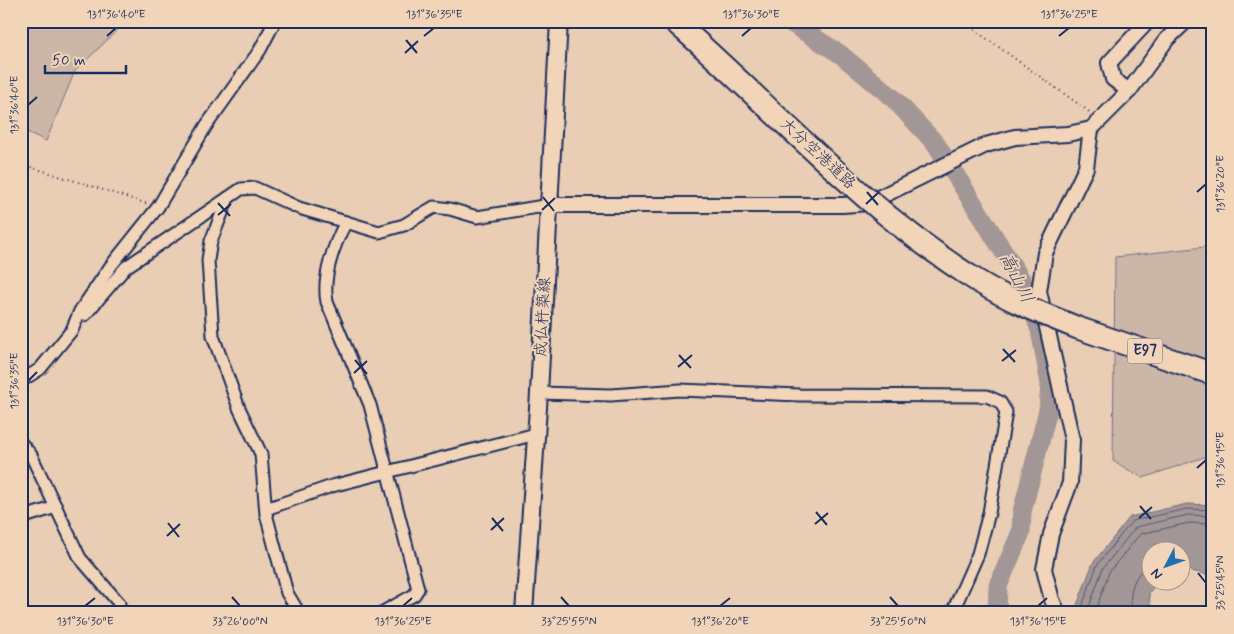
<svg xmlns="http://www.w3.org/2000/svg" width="1234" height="634" viewBox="0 0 1234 634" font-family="Mynerve,'Klee One',sans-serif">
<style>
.green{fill:#cbb6a8;stroke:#737283}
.water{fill:#a39696;stroke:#6d6d80}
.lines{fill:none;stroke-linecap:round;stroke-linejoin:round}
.shore{stroke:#515874;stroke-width:1}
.river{stroke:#a39696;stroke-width:19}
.minor-casing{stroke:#1b2f5e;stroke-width:15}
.tertiary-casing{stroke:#1b2f5e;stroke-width:18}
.secondary-casing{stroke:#1b2f5e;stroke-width:20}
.motorway-casing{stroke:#1b2f5e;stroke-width:25}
.path{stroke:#1b2f5e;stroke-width:2;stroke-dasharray:1 4;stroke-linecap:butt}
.minor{stroke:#f2d4b8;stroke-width:11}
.tertiary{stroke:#f2d4b8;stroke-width:14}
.secondary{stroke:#f2d4b8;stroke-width:16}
.motorway{stroke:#f2d4b8;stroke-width:21}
.motorway-bridge-casing{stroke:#1b2f5e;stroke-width:25;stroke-linecap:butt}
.motorway-bridge{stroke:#f2d4b8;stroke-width:21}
.ticks{fill:none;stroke:#1b2f5e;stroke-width:2}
.labels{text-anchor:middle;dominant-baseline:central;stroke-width:4;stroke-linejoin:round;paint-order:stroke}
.shield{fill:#f2d4b8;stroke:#5c6079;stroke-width:1}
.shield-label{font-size:15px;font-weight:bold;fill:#1b2f5e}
.street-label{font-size:16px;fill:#1b2f5e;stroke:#f2d4b8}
.water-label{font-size:18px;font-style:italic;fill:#364469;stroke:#f2d4b8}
.neatline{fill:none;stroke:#1b2f5e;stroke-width:2}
.ticks-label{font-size:12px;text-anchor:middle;fill:#1b2f5e}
</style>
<rect width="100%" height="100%" fill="#e9cdb4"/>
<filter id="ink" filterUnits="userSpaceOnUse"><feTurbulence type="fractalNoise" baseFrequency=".02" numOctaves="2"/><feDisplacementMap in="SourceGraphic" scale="10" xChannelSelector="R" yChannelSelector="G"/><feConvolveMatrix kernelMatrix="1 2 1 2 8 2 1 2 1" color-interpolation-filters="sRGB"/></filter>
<g filter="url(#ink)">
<g class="green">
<polygon points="21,21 127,21 75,71 46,141 21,129"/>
<polygon points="1213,246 1213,457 1207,456 1143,478 1113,461 1115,257"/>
</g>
<g class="water">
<polygon points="778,21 807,21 834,50 785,28"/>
<polygon points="1187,504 1213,505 1213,576 1187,570 1182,571 1182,552 1152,552 1152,582 1157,582 1149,593 1150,604 1155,613 1081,613 1077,605 1093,563 1130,517"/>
</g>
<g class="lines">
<g class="shore">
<polyline points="1085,613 1083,604 1097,565 1132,521 1187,509 1213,510"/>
<polyline points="1091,613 1090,604 1103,568 1136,527 1188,515 1213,516"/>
<polyline points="1099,613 1098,604 1109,572 1140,534 1189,523 1213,524"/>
<path d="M1133,613C1127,594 1133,572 1152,564"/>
</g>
<polyline class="river" points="788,21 840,54 893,98 936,144 1022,281 1040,330 1050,384 1048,410 1022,512 1021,532 998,586 997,613"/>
<defs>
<g id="minor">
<path d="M346,222C334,244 322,277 327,302L370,405L418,589L414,595L381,613"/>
<polyline points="85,315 126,267 228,198"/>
<polyline points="21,381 40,369 72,330 80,311 110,267 158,207 206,126 260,50 275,21"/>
<polyline points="539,393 611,395 680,390 799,395 987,396 1000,402 1006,412 989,513 978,554 952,613"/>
<polyline points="21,443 31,455 80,558 119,603 118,613"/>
<polyline points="266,509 332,486 536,434"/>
<polyline points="21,518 56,507"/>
<polyline points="299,613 287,593 266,514 261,454 239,408 213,336 208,260 211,241 228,198 241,189 255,188 299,208 379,232 404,225 434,207 450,209 477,217 550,205"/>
</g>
<g id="tertiary">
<polyline points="1129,91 1113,79 1109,63 1148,21"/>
<polyline points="550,205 843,205 868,203 986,145 1015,137 1068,134 1091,129 1129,91 1167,39 1186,21"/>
<polyline points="1058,613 1052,600 1044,569 1051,534 1070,483 1072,440 1039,291 1045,253 1086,168 1091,129"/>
</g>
<polyline id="secondary" points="524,613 539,393 559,21"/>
<polyline id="motorway" points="1078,328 1213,374"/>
</defs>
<use href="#minor" class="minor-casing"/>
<use href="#tertiary" class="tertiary-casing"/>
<use href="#secondary" class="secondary-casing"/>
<use href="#motorway" class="motorway-casing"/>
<g class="path">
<polyline points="962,21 1091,113"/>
<polyline points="21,164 148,204"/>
</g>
<use href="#minor" class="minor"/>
<use href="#tertiary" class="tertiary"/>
<use href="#secondary" class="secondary"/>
<use href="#motorway" class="motorway"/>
<defs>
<path id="motorway-bridge" d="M674,21C773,108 863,209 976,280C1008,300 1043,314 1078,328"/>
</defs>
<use href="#motorway-bridge" class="motorway-bridge-casing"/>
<use href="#motorway-bridge" class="motorway-bridge"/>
</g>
</g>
<path class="ticks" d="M107,36L116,28M424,36L434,28M742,36L751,28M1059,36L1069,28M406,40L417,53M405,53L418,41M28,105L37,97M867,192L878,205M1197,192L1206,184M543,197L554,211M218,203L230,216M866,204L879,192M542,210L555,198M218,215L231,204M1003,349L1015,362M679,355L691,368M355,360L367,374M1002,361L1016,350M678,367L692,355M354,373L367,361M28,381L37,372M1197,468L1206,460M1140,506L1151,519M816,512L827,525M492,518L503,531M1139,518L1152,507M168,523L179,537M815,524L828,513M491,530L504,518M167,536L180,524M1198,573L1206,583M232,597L240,606M561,597L569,606M890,597L898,606M85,606L95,598M403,606L412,598M720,606L730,598M1038,606L1047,598"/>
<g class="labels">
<rect class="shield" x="1127.5" y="338.5" width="35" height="25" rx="4"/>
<g class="shield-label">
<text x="1145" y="351">E97</text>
</g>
<g class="street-label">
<text transform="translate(818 154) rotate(43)">大分空港道路</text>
<text transform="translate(543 317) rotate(-87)">成仏杵築線</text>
</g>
<g class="water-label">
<text transform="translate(1016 278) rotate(63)">高山川</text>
</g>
</g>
<rect width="1234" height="634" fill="none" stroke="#f2d4b8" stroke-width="55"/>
<g transform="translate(1166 566) rotate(229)"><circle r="24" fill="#f2d4b8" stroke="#9c9294"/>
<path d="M0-4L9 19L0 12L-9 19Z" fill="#1f6fb2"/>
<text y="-8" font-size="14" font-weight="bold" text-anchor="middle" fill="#1b2f5e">N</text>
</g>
<path d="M45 65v8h81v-8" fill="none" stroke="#1b2f5e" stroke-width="2.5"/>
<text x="52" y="65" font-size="15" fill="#1b2f5e" stroke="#f2d4b8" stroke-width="4" paint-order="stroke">50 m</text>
<rect x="28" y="28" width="1178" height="578" class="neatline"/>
<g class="ticks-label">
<text x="116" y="18">131°36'40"E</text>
<text x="434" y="18">131°36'35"E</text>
<text x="751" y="18">131°36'30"E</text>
<text x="1069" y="18">131°36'25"E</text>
<text transform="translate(14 105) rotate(-90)" y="4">131°36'40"E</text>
<text transform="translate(1220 184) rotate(-90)" y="4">131°36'20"E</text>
<text transform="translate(14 381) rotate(-90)" y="4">131°36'35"E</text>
<text transform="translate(1220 460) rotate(-90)" y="4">131°36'15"E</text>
<text transform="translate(1220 583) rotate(-90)" y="4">33°25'45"N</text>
<text x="85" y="625">131°36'30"E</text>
<text x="240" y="625">33°26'00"N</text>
<text x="403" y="625">131°36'25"E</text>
<text x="569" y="625">33°25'55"N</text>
<text x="720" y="625">131°36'20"E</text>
<text x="898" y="625">33°25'50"N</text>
<text x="1038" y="625">131°36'15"E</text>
</g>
</svg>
